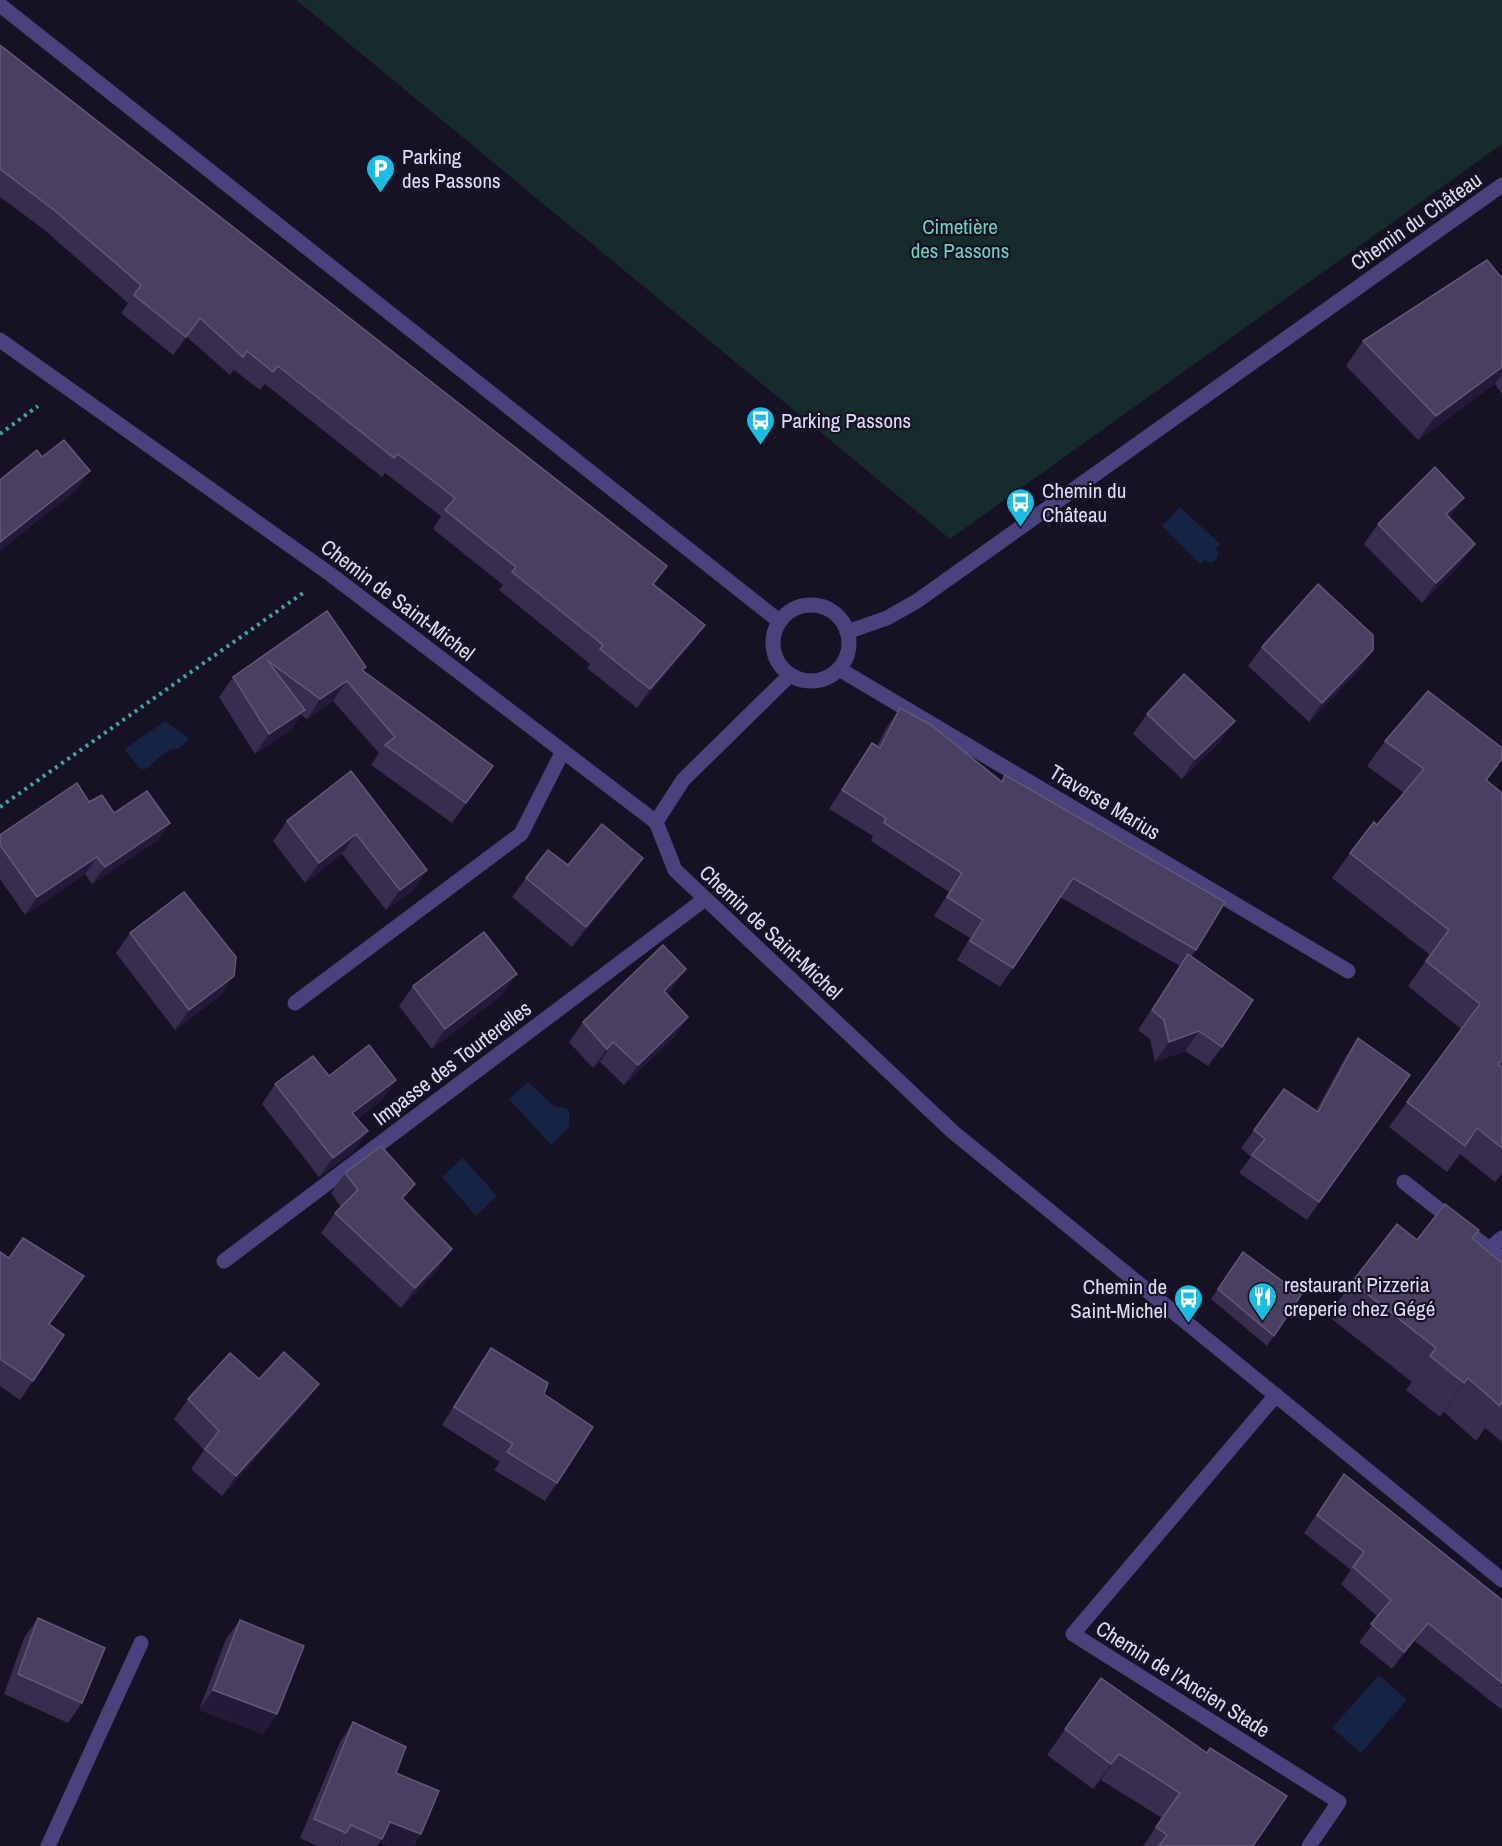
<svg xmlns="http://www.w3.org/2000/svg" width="1502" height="1846" viewBox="0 0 1502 1846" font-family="'Archivo Narrow',sans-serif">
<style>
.green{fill:#152b2c}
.water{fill:#152344}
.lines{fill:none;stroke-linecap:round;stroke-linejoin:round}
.path{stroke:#3fa4a8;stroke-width:4;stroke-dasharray:3 4.5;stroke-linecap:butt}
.minor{stroke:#4a427c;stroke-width:15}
.wall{fill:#372d4f}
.shaded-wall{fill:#221a36}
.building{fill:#493f61;stroke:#615879;stroke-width:1.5}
.labels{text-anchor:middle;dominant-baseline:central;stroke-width:4.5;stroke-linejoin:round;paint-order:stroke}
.poi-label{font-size:21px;fill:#e0d9fa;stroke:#161223;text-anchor:start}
.street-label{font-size:21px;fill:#e0d9fa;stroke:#161223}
.park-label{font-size:21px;fill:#6dd1c2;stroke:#161223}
</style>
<rect width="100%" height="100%" fill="#161223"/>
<polygon class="green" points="296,0 1502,0 1502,144 950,539"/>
<g class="water">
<polygon points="1180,507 1220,544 1216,548 1218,554 1216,560 1211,563 1204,560 1200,564 1162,526"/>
<polygon points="165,721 188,737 188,741 179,748 167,751 146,769 141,769 126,752 126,748"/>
<polygon points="528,1082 554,1106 566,1108 569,1112 569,1127 551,1145 509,1099"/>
<polygon points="463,1158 497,1196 476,1216 442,1177"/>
<polygon points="1379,1675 1407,1700 1361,1753 1332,1728"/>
</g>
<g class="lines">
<g class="path">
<polyline points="0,434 38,406"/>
<polyline points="0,807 303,593"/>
</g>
<g class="minor">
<polyline points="0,5 779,621"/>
<polyline points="0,340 330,574 656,822 675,870 953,1132 1502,1580"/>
<circle cx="811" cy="643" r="38"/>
<polyline points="847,632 887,618 917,601 1502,185"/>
<polyline points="839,669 1348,971"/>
<polyline points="656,822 683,780 790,675"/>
<polyline points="295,1003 521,834 563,751"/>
<polyline points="1404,1182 1502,1259"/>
<polyline points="1489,1249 1502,1238"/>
<polyline points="224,1261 705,899"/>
<polyline points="1276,1395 1073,1634 1339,1802 1309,1846"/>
<polyline points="48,1846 141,1643"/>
</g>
</g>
<g class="wall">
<polygon points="0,45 654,585 705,625 692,643 637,708 587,668 590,664 499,590 503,585 433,529 441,516 385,473 382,477 265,384 260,390 234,370 230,375 187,337 173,355 121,313 128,303 42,228 0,197"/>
<polygon points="1502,276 1502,394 1495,384 1418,440 1346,366 1363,341"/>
<polygon points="1450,517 1461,563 1422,603 1364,544 1378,524"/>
<polygon points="327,611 363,671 493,766 452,823 371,765 379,753 333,701 307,719 301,715 291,730 255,754 219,697 233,677"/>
<polygon points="1262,647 1373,650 1360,669 1309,722 1248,666"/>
<polygon points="900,708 1001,781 1005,775 1196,950 1191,957 1222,1047 1208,1066 1185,1051 1155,1062 1150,1039 1138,1030 1180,966 1060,897 1000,987 957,960 970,938 934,916 949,892 871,841 873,836 829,809 872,743 877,746 887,727"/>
<polygon points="1147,714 1221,741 1182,779 1133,734"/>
<polygon points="1385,741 1487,781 1501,1065 1502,1067 1502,1174 1495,1182 1460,1154 1447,1172 1389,1127 1461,1029 1408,986 1430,955 1332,878 1350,853 1377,825 1404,793 1367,766"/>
<polygon points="351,771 427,870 413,890 386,910 342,854 305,883 273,841 287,821"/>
<polygon points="89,802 114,813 170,823 158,840 92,884 85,874 25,915 0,879 0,835"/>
<polygon points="643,858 629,878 572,947 512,897 526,878 568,865"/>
<polygon points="130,933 220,996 175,1030 116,953"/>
<polygon points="413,986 503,994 432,1049 399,1006"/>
<polygon points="672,989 667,994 688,1017 674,1037 624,1085 600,1062 593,1068 569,1042 583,1022"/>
<polygon points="1358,1038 1410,1075 1307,1220 1239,1173 1251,1157 1241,1148 1254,1130 1316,1111 1346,1056"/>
<polygon points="329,1076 396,1080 382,1100 357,1119 354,1151 319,1177 262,1104 275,1084"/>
<polygon points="345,1173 404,1200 438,1269 401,1308 321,1233 335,1213 341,1207 331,1193"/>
<polygon points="1472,1239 1502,1263 1502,1442 1485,1428 1476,1441 1444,1412 1440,1417 1406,1390 1412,1382 1328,1316 1352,1282"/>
<polygon points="0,1252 9,1258 84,1276 49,1325 33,1381 20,1400 0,1386"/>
<polygon points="1243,1252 1301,1295 1267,1346 1211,1299"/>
<polygon points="491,1348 544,1394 557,1483 545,1501 494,1470 500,1462 442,1425 478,1366"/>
<polygon points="259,1379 319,1384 305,1403 222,1496 191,1469 204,1450 174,1419 188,1399"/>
<polygon points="1344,1474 1502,1600 1502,1710 1415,1641 1392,1669 1359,1642 1378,1617 1341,1584 1351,1570 1304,1533"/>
<polygon points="38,1618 82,1703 68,1723 4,1694 24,1638"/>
<polygon points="240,1620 277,1714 263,1734 199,1710 226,1639"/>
<polygon points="1101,1678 1253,1846 1143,1846 1162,1818 1101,1780 1093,1789 1047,1755"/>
<polygon points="353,1722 396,1773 421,1834 413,1846 388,1846 379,1843 377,1846 340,1846 337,1845 337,1846 317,1846 300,1838 340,1742"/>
</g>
<g class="shaded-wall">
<polygon points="200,318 187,337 173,355 186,337"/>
<polygon points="1502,367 1502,374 1495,384 1418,440 1436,416"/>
<polygon points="90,471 76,491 0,551 0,542"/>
<polygon points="1464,498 1450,518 1446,514"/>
<polygon points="1475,544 1461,563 1422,603 1436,583"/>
<polygon points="705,625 692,643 637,708 650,689"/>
<polygon points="1373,650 1360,669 1309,722 1322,703"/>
<polygon points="347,681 333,701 307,719 320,699"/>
<polygon points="305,710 291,730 255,754 269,734"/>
<polygon points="1235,721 1221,741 1182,779 1195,759"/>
<polygon points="493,766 479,786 452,823 466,803"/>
<polygon points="170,823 158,840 92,884 105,867"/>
<polygon points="356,834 342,854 305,883 319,863"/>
<polygon points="97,857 85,874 25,915 37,897"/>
<polygon points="643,858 629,878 572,947 586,927"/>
<polygon points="427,870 413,890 386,910 400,890"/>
<polygon points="686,969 672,989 650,1011 664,991"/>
<polygon points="517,974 503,994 432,1049 445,1029"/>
<polygon points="234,976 220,996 175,1030 189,1010"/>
<polygon points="688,1017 674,1037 624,1085 638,1065"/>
<polygon points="1199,1031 1185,1051 1155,1062 1169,1042"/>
<polygon points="613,1042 600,1062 593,1068 607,1049"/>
<polygon points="396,1080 382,1100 338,1133 352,1113"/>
<polygon points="368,1131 354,1151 319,1177 333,1158"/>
<polygon points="415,1184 401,1204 402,1198"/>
<polygon points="452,1249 438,1269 401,1308 415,1288"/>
<polygon points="1468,1378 1444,1412 1440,1417 1464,1383"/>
<polygon points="319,1384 305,1403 222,1496 236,1476"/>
<polygon points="1428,1623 1415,1641 1392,1669 1404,1652"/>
<polygon points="213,1690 277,1714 263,1734 199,1710"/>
<polygon points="1119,1754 1101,1780 1093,1789 1111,1764"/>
<polygon points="390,1822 421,1834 413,1846 388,1846 379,1843"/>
</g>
<g class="building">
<polygon points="0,45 667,566 653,584 705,625 650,689 600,649 603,645 512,572 516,567 445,510 455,498 398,454 394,458 278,366 273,372 247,351 243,357 200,318 186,337 134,295 141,285 54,210 0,169"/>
<polygon points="1487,260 1501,277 1502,276 1502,367 1436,416 1363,341"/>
<polygon points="64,440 90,471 0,542 0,480 37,450 42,457"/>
<polygon points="1435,467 1464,498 1446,514 1475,544 1436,583 1378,524"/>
<polygon points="1318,584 1373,635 1373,650 1322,703 1262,647"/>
<polygon points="327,611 366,667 362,670 493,766 466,803 385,745 395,737 347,681 320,699 267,660 305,710 269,734 233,677"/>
<polygon points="1184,674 1235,721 1195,759 1147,714"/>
<polygon points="1428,691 1502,748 1502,759 1486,780 1502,793 1502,1061 1499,1064 1502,1067 1502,1148 1477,1128 1465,1146 1407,1102 1480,1004 1426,961 1449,930 1350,853 1374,822 1377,825 1424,769 1385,741"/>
<polygon points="900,708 931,725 1002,782 1005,775 1225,902 1196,950 1073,878 1013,968 970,941 983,920 947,897 962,873 884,823 886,818 842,790 872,743 880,748"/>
<polygon points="351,771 427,870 400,890 356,834 319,863 287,821"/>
<polygon points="77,783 89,802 102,795 114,813 147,791 170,823 105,867 97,857 37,897 0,845 0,835"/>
<polygon points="602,824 643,858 586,927 526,878 548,850 568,865"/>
<polygon points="184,892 236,957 234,976 189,1010 130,933"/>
<polygon points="484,932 517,974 445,1029 413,986"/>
<polygon points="663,945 686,969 664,991 688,1017 638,1065 613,1042 607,1049 583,1022"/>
<polygon points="1188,954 1253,1000 1222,1047 1199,1031 1169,1042 1164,1020 1152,1010"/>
<polygon points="1358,1038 1410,1075 1319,1202 1252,1155 1265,1139 1254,1130 1284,1089 1318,1112"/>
<polygon points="369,1045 396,1080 352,1113 368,1131 333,1158 275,1084 313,1056 329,1076"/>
<polygon points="381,1146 415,1184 402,1198 452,1249 415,1288 335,1213 358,1190 345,1173"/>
<polygon points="1445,1204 1479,1230 1472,1238 1502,1263 1502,1403 1500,1406 1468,1378 1464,1383 1430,1356 1436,1348 1352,1282 1397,1224 1417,1240"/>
<polygon points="23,1238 84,1276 49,1324 64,1335 33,1381 0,1359 0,1252 9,1258"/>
<polygon points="1243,1252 1301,1295 1274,1336 1218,1289"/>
<polygon points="491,1348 548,1383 544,1394 593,1427 557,1483 507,1452 513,1444 454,1407"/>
<polygon points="284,1352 319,1384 236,1476 205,1449 219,1431 188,1399 230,1353 259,1379"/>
<polygon points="1344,1474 1502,1600 1502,1683 1428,1623 1404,1652 1371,1624 1391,1600 1353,1567 1364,1552 1317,1515"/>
<polygon points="38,1618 105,1648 82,1703 18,1674"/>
<polygon points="240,1620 304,1646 277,1714 213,1690"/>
<polygon points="1101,1678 1207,1753 1210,1748 1287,1796 1253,1846 1159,1846 1167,1835 1156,1827 1180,1793 1119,1754 1111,1764 1065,1729"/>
<polygon points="353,1722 406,1747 396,1773 439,1791 421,1834 390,1822 382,1839 351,1825 346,1833 314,1819"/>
</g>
<defs>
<symbol id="parking-pin" viewBox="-11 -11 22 30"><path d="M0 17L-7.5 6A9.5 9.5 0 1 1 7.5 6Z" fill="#1dbbe2" stroke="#161223"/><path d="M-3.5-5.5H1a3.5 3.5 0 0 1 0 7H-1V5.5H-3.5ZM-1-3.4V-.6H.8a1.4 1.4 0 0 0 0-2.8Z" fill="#fff"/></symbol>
<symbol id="bus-pin" viewBox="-11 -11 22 30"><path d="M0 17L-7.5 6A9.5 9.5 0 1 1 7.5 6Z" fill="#1dbbe2" stroke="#161223"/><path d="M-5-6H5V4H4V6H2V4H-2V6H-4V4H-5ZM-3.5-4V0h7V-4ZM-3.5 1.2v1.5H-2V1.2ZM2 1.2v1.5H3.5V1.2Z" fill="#fff"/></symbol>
<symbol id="restaurant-pin" viewBox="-11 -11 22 30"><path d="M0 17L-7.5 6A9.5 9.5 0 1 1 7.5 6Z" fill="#1dbbe2" stroke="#161223"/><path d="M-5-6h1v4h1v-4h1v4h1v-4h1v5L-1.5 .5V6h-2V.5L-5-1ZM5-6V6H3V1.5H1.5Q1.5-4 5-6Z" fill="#fff"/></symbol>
</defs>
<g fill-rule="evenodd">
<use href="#parking-pin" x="364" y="152" width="33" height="45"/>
<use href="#bus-pin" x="744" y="404" width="33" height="45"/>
<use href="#bus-pin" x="1004" y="486" width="33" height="45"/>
<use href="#restaurant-pin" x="1246" y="1280" width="33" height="45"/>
<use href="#bus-pin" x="1172" y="1282" width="33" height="45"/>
</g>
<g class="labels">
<g class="poi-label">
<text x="402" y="156">Parking<tspan x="402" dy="24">des Passons</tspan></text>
<text x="781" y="420">Parking Passons</text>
<text x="1042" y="490">Chemin du<tspan x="1042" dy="24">Château</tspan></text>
<text x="1284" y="1284">restaurant Pizzeria<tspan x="1284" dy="24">creperie chez Gégé</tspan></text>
<text x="1167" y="1286" text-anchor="end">Chemin de<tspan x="1167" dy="24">Saint-Michel</tspan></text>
</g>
<g class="street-label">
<text transform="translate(1416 221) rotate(-35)">Chemin du Château</text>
<text transform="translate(398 600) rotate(37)">Chemin de Saint-Michel</text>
<text transform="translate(1105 802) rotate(31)">Traverse Marius</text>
<text transform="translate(771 932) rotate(43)">Chemin de Saint-Michel</text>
<text transform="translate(452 1063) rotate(-37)">Impasse des Tourterelles</text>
<text transform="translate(1183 1679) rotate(32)">Chemin de l’Ancien Stade</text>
</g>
<g class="park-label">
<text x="960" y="226">Cimetière<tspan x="960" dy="24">des Passons</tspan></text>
</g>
</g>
</svg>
